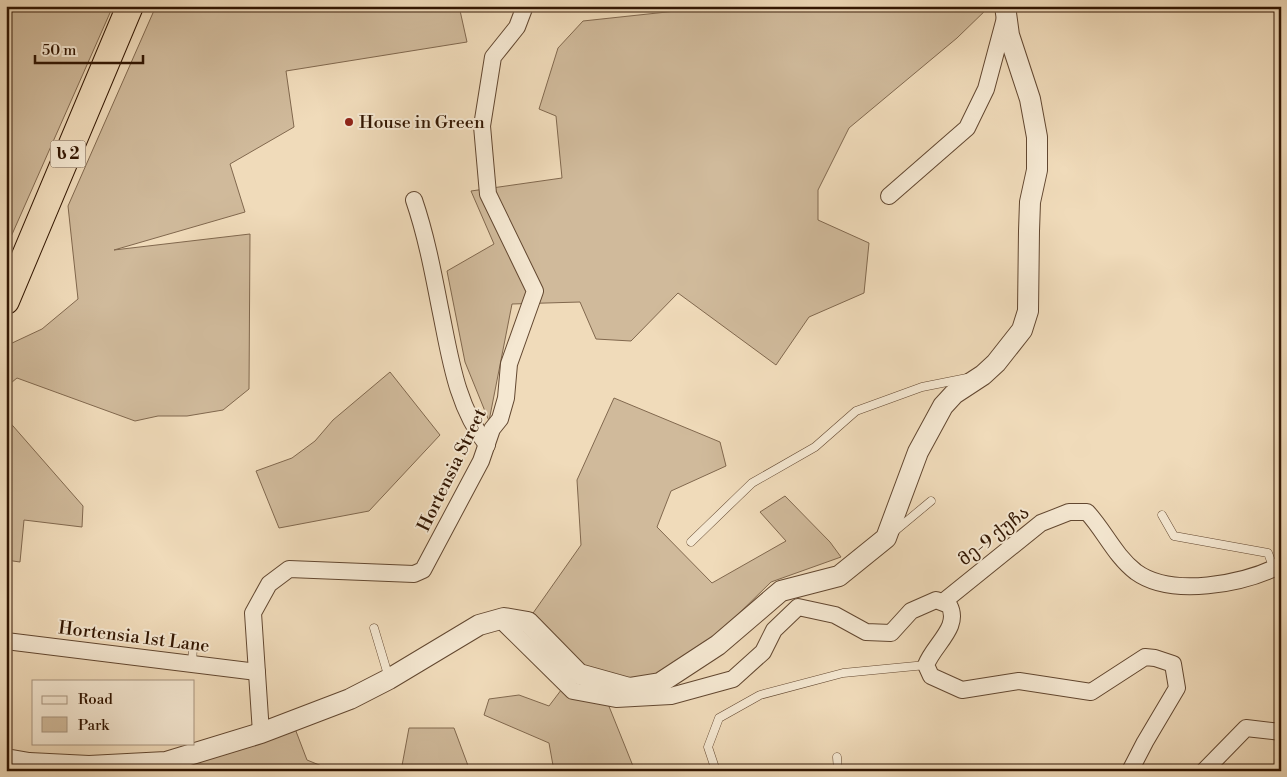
<svg xmlns="http://www.w3.org/2000/svg" width="1287" height="777" viewBox="0 0 1287 777" font-family="'Libre Bodoni','Noto Serif Georgian',serif">
<style>
.green{fill:#d0ba9b;stroke:#81684e}
.lines{fill:none;stroke-linecap:round;stroke-linejoin:round}
.service-casing{stroke:#624730;stroke-width:9}
.minor-casing{stroke:#624730;stroke-width:18}
.tertiary-casing{stroke:#624730;stroke-width:22}
.trunk-casing{stroke:#321602;stroke-width:28}
.service{stroke:#f5e8d2;stroke-width:8}
.minor{stroke:#f5e8d2;stroke-width:16}
.tertiary{stroke:#f5e8d2;stroke-width:20}
.trunk{stroke:#f0dbba;stroke-width:26}
.poi-dot{fill:#8f2418;stroke:#f5e8d2;stroke-width:2}
.labels{text-anchor:middle;dominant-baseline:central;stroke-width:4;stroke-linejoin:round;paint-order:stroke}
.shield{fill:#f5e8d2;stroke:#6c5540;stroke-width:1}
.shield-label{font-size:16px;font-weight:bold;fill:#321602}
.poi-label{font-size:18px;fill:#321602;stroke:#f5e8d2;text-anchor:start}
.street-label{font-size:18px;fill:#321602;stroke:#f5e8d2}
</style>
<rect width="100%" height="100%" fill="#f0dbba"/>
<filter id="stains"><feTurbulence type="fractalNoise" baseFrequency=".004" numOctaves="4"/><feColorMatrix values="0 0 0 0 .2 0 0 0 0 .09 0 0 0 0 .02 0 0 0 .5 -.17"/></filter>
<radialGradient id="worn" r=".72"><stop offset=".6" stop-color="#630" stop-opacity="0"/><stop offset="1" stop-color="#630" stop-opacity=".3"/></radialGradient>
<g class="green">
<polygon points="6,6 113,6 6,248"/>
<polygon points="156,6 459,6 467,42 286,71 294,127 230,164 245,212 114,250 250,234 249,389 223,410 187,416 158,416 135,421 17,378 6,387 6,353 10,344 42,329 78,299 68,206"/>
<polygon points="676,6 990,6 957,38 849,128 818,190 818,220 869,243 864,293 809,317 776,365 678,293 631,341 596,339 580,302 512,304 489,421 465,362 447,271 494,244 471,191 562,178 556,116 539,109 558,48 583,21 676,11"/>
<polygon points="390,372 440,435 369,511 279,528 256,471 292,458 315,441 333,420"/>
<polygon points="614,398 720,442 726,466 671,491 657,527 712,583 786,541 760,512 785,496 830,542 841,557 771,582 715,637 655,678 627,681 584,669 531,616 581,545 577,480"/>
<polygon points="6,418 83,506 82,527 24,520 20,562 6,560"/>
<polygon points="571,677 602,689 635,771 554,771 549,743 484,715 489,699 519,695 549,706"/>
<polygon points="294,726 307,760 334,771 97,771"/>
<polygon points="409,728 454,728 470,771 401,771"/>
</g>
<g class="lines">
<defs>
<g id="service">
<polyline points="1162,515 1174,536 1268,553 1274,569"/>
<polyline points="895,531 931,501"/>
<polyline points="691,542 752,483 815,447 856,411 922,387 967,378"/>
<polyline points="374,628 389,678"/>
<polyline points="192,664 193,647"/>
<polyline points="837,757 838,771"/>
<polyline points="716,771 708,747 719,718 760,695 843,673 926,665"/>
</g>
<g id="minor">
<polyline points="889,196 967,128 986,89 1005,18"/>
<path d="M414,200C426,235 433,272 440,308C450,356 456,406 487,445"/>
<path d="M943,602L1041,523L1069,512H1087C1104,530 1115,556 1136,572C1172,598 1243,584 1281,565"/>
<path d="M504,618L506,625L573,691L616,699L671,696L733,679L763,652L774,630L798,607L835,615L866,632L891,633L911,611L936,600L949,605C961,627 934,644 926,665L931,676L962,690L1019,681L1091,692L1145,657L1155,658L1173,664L1177,688L1145,742L1130,771"/>
<polyline points="6,641 257,672"/>
<polyline points="261,733 253,613 269,584 289,569 414,574 423,570 481,461 492,429 500,419 506,398 509,364 535,291 488,194 482,126 493,57 517,27 525,6"/>
<polyline points="1204,771 1246,728 1281,732"/>
</g>
<polyline id="tertiary" points="6,759 29,763 89,766 166,762 261,733 350,699 389,679 479,625 504,618 528,622 579,674 629,688 660,683 718,645 781,591 839,576 886,538 918,452 943,406 954,394 983,375 996,363 1022,330 1028,311 1029,231 1030,202 1037,170 1037,137 1030,99 1009,35 1005,6"/>
<polyline id="trunk" points="6,301 130,6"/>
</defs>
<use href="#service" class="service-casing"/>
<use href="#minor" class="minor-casing"/>
<use href="#tertiary" class="tertiary-casing"/>
<use href="#trunk" class="trunk-casing"/>
<use href="#service" class="service"/>
<use href="#minor" class="minor"/>
<use href="#tertiary" class="tertiary"/>
<use href="#trunk" class="trunk"/>
</g>
<circle class="poi-dot" cx="349" cy="122" r="5"/>
<g class="labels">
<rect class="shield" x="50.5" y="140.5" width="35" height="27" rx="4"/>
<g class="shield-label">
<text x="68" y="154">ს 2</text>
</g>
<g class="poi-label">
<text x="359" y="122">House in Green</text>
</g>
<g class="street-label">
<text transform="translate(452 470) rotate(-64)">Hortensia Street</text>
<text transform="translate(994 536) rotate(-38)">მე-9 ქუჩა</text>
<text transform="translate(134 637) rotate(7)">Hortensia 1st Lane</text>
</g>
</g>
<rect width="1287" height="777" fill="none" stroke="#f0dbba" stroke-width="25"/>
<rect x="8" y="8" width="1272" height="762" fill="none" stroke="#321602" stroke-width="2.5"/>
<rect x="12" y="12" width="1262" height="752" fill="none" stroke="#321602"/>
<rect x="32" y="680" width="162" height="65" fill="#f5e8d2" stroke="#a7947f"/>
<rect x="42" y="696" width="25" height="8" fill="#f5e8d2" stroke="#a7947f"/>
<text x="78" y="704" font-size="15" fill="#321602">Road</text>
<rect x="42" y="717" width="25" height="15" fill="#d0ba9b" stroke="#a7947f"/>
<text x="78" y="730" font-size="15" fill="#321602">Park</text>
<path d="M35 55v8h108v-8" fill="none" stroke="#321602" stroke-width="2.5"/>
<text x="42" y="55" font-size="15" fill="#321602" stroke="#f5e8d2" stroke-width="4" paint-order="stroke">50 m</text>
<rect width="100%" height="100%" filter="url(#stains)"/>
<rect width="100%" height="100%" fill="url(#worn)"/>
</svg>
